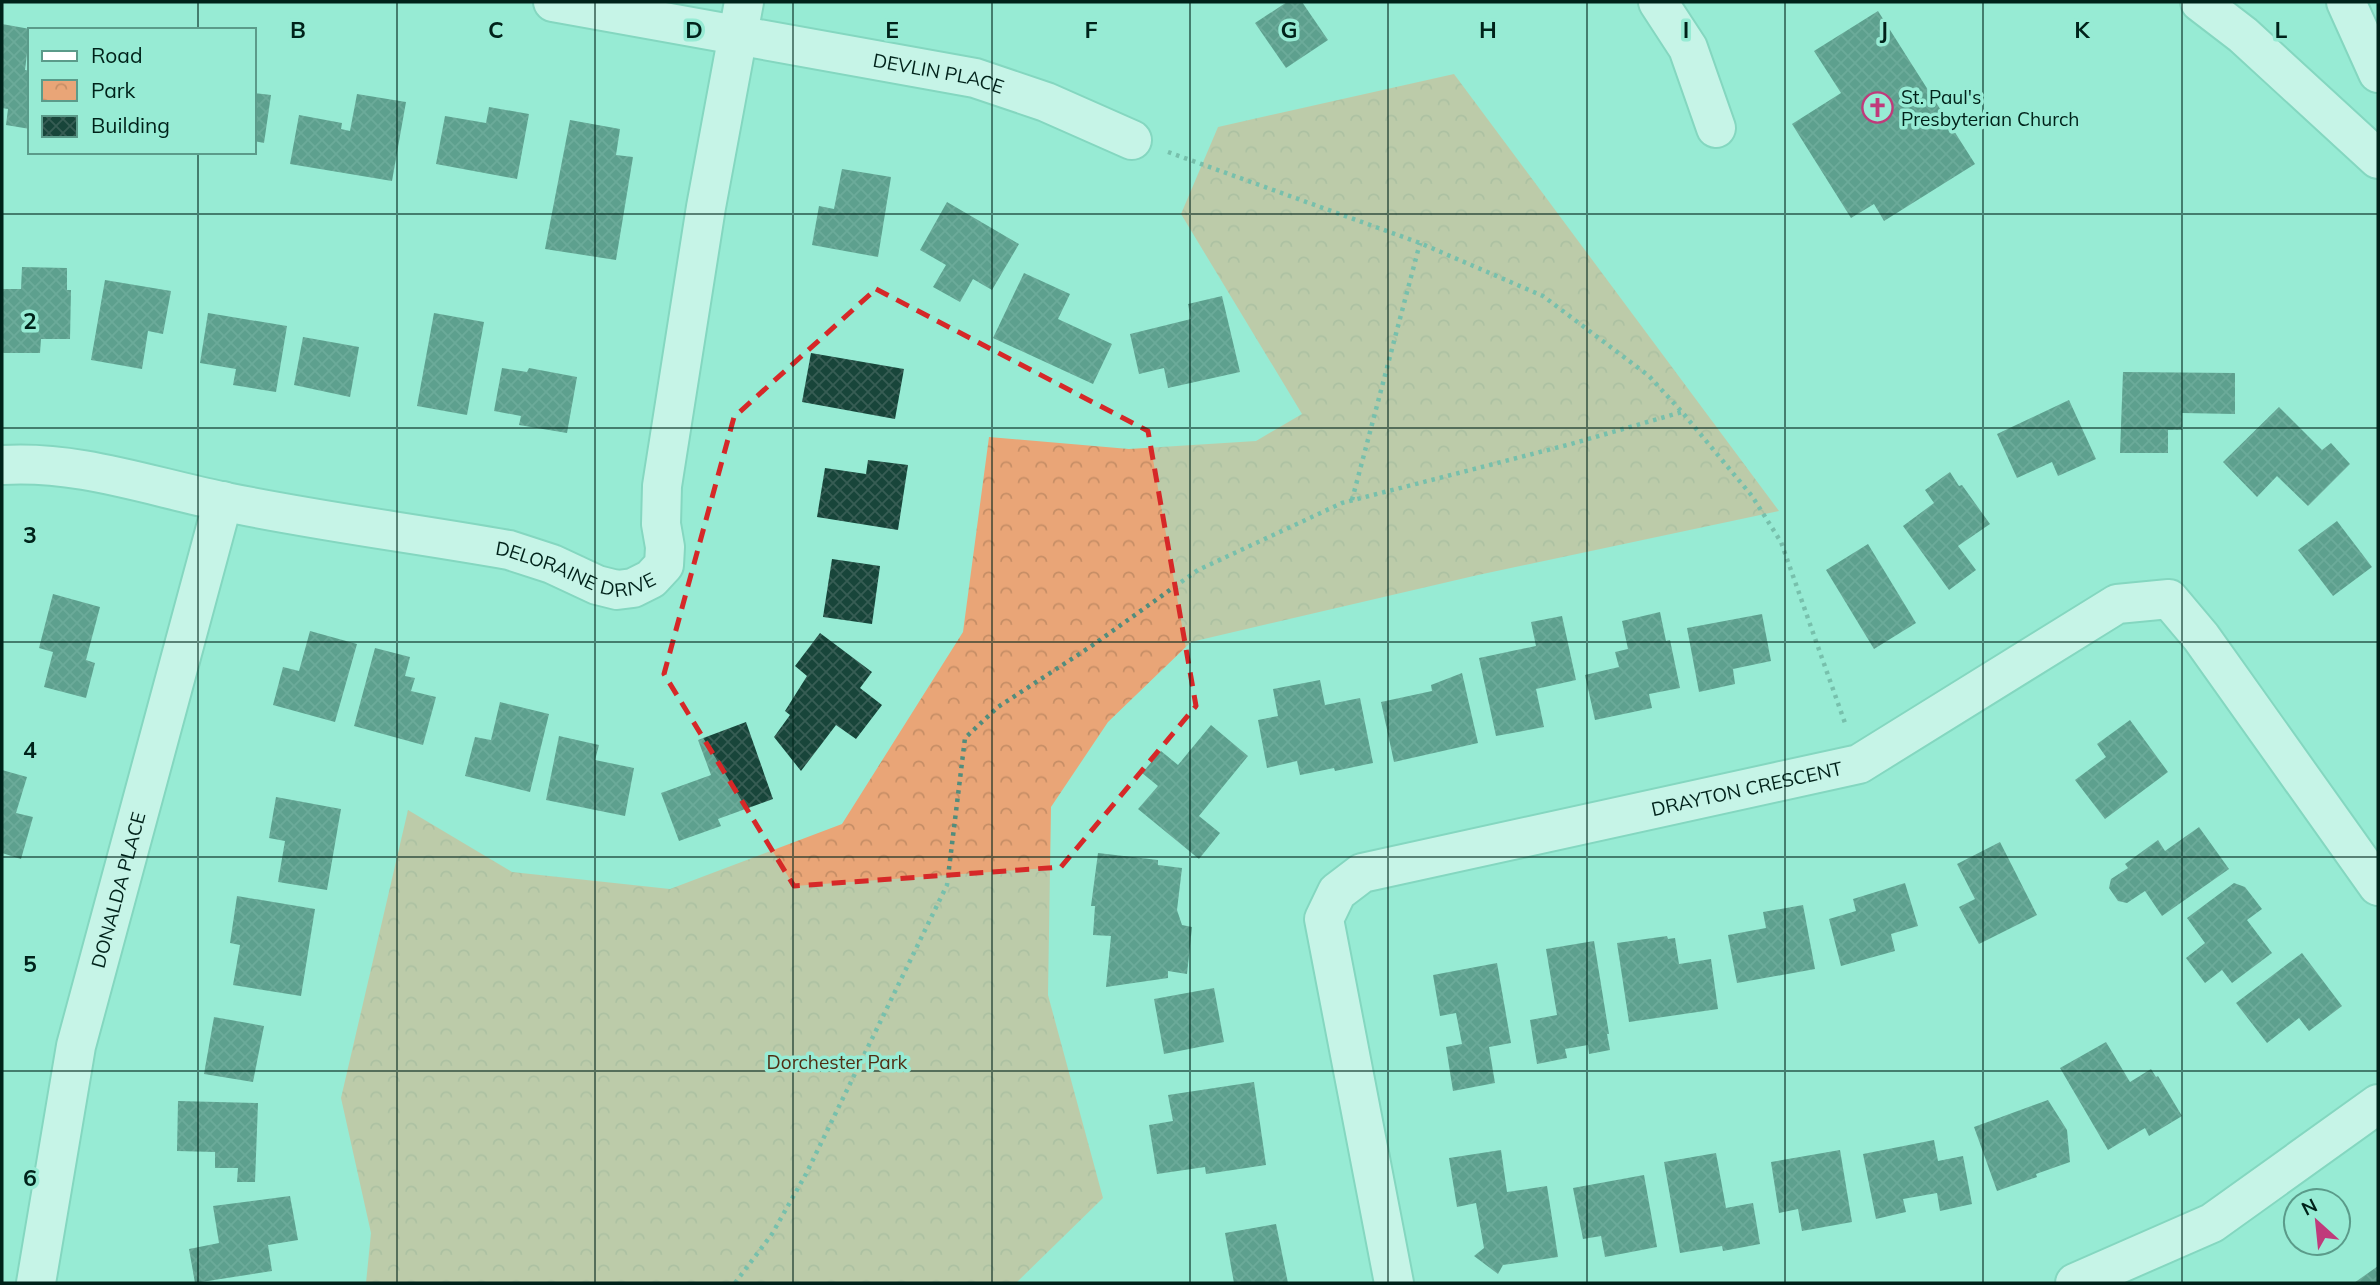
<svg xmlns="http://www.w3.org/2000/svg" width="2380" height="1285" viewBox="0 0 2380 1285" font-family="Mulish,sans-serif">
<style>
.park{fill:url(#park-crowns)}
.building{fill:url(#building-cross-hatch)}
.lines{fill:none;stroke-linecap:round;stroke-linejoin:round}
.minor-casing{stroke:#6dbfa9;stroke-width:42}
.path{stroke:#518d7d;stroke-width:4.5;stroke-dasharray:3.5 5;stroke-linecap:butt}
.minor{stroke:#fff;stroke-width:38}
.marked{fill:none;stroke:#d62828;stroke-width:5;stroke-dasharray:14 9;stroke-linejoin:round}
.grid{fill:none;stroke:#00221a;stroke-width:2;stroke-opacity:0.55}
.labels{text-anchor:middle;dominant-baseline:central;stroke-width:7;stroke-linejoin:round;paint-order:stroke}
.street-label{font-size:19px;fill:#00221a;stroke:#97ebd4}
.poi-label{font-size:19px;fill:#00221a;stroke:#97ebd4;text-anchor:start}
.park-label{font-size:19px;fill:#512e14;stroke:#97ebd4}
.grid-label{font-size:23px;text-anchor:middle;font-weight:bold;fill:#00221a;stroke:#97ebd4;stroke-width:7;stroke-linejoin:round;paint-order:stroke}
</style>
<defs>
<pattern id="park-crowns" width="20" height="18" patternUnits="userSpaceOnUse" patternTransform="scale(1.75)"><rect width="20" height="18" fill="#e9a577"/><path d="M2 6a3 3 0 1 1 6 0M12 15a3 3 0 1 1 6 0" fill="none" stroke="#c68e66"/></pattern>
<pattern id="building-cross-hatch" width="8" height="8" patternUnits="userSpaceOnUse" patternTransform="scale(1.75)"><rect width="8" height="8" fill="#18453a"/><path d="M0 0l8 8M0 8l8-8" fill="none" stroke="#375d54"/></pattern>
</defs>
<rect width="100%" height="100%" fill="#97ebd4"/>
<polygon class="park" points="1454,74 1779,511 1478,575 1191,642 1108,722 1051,807 1048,995 1103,1198 1016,1283 366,1283 371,1233 341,1098 408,810 512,872 670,889 842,824 963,632 989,437 1129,449 1256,441 1302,414 1181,214 1218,127"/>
<g class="building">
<polygon points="1287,2 1302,2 1328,40 1286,68 1255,23"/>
<polygon points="1878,11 1975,164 1884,221 1874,204 1851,218 1792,124 1841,93 1814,51"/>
<polygon points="2,24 30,29 25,70 30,71 30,129 6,125 8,109 2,108"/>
<polygon points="254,93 271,95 264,143 254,141"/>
<polygon points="357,94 406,102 392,181 290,164 299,115 342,123 341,129 350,131"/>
<polygon points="489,107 529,114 517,179 436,164 445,116 486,123"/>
<polygon points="570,120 620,129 616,155 633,157 616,260 545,249"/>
<polygon points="842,169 891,177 878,257 812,245 819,206 834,209"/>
<polygon points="947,202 1019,244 992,290 973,279 960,302 933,287 946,265 920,250"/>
<polygon points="22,267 67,268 67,290 71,290 70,339 41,339 40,353 2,353 2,289 21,289"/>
<polygon points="1024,273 1070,294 1058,319 1112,344 1093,384 993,338"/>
<polygon points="105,280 171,291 163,334 148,331 142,369 91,360"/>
<polygon points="1222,296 1240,372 1168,388 1164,368 1139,374 1130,334 1191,319 1188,304"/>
<polygon points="208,313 287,326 276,392 233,385 236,369 200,363"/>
<polygon points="434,313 484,322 467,415 417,406"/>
<polygon points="303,337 359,347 350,397 294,385"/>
<polygon points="811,353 904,369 895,419 802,402"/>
<polygon points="502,368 527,372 529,368 577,377 567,433 519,425 521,416 494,411"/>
<polygon points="2123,372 2235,373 2235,414 2182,413 2182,430 2168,430 2168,453 2120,453"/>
<polygon points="2069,400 2096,459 2058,476 2052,462 2017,478 1997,434"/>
<polygon points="2279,407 2322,450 2331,443 2350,464 2308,506 2277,476 2257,497 2223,462"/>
<polygon points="868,460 908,465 898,530 817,517 825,468 866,474"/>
<polygon points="1950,472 1959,486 1962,485 1990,524 1958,546 1976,570 1949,590 1903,526 1934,503 1925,490"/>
<polygon points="2337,521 2372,567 2333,596 2298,550"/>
<polygon points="1868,544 1916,623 1874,649 1826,570"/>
<polygon points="832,559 880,566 872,624 823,617"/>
<polygon points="53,594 100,607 86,660 95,663 86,698 44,687 53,652 39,648"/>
<polygon points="1660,612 1666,641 1670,640 1680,688 1649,694 1652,708 1595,720 1585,675 1619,667 1615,652 1628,649 1622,621"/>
<polygon points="1762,614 1771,661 1733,669 1735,684 1699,692 1687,628"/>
<polygon points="1562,616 1576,680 1536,689 1544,727 1496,736 1479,658 1536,646 1531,622"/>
<polygon points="310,631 357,644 335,722 273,705 283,667 299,671"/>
<polygon points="820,633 872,672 860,688 882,705 856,739 836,725 801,771 774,737 790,715 785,711 807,676 795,666"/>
<polygon points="375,648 410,657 405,676 415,678 411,691 436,697 423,745 354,726"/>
<polygon points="1462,673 1478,743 1394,762 1381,702 1432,691 1431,685"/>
<polygon points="1320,680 1325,705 1360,698 1373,763 1335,771 1334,768 1300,775 1297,761 1267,768 1258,720 1278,716 1273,689"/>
<polygon points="500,702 549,714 530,792 465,776 475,737 491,740"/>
<polygon points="2130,720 2168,772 2105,819 2075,780 2106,757 2097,744"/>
<polygon points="746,722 773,799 718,819 721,826 679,841 661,793 711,775 698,740"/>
<polygon points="1211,725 1248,756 1199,816 1220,833 1199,859 1138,809 1158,786 1142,773 1161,751 1178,765"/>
<polygon points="559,736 599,745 595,760 634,768 625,816 546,800"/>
<polygon points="2,770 27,777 16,813 33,817 21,859 2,853"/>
<polygon points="276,797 341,809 327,890 278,882 285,841 269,838"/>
<polygon points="2199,827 2229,869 2162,916 2145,891 2127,903 2118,901 2109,888 2111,879 2128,868 2125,864 2158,840 2165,851"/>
<polygon points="2000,842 2037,915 1979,944 1959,907 1975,899 1957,864"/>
<polygon points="1098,853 1158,860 1158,865 1182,868 1177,910 1182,925 1192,927 1187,974 1168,971 1168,978 1106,987 1111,936 1093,935 1095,906 1091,906"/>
<polygon points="1905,883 1918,926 1891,934 1895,951 1841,966 1829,919 1856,911 1853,899"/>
<polygon points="2234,883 2245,887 2262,909 2247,920 2272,953 2232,983 2222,970 2205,983 2186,958 2205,943 2187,918"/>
<polygon points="237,896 315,909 301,996 233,985 240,945 230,943"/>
<polygon points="1803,905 1815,969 1737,983 1728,935 1766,928 1763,912"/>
<polygon points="1667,936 1668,939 1675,938 1679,964 1711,959 1718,1009 1629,1022 1617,943"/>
<polygon points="1594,941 1609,1034 1607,1034 1610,1050 1589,1054 1588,1045 1565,1049 1567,1058 1537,1064 1530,1020 1557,1015 1546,949"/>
<polygon points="2302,953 2342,1006 2309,1031 2299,1018 2267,1043 2236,1003"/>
<polygon points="1497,963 1511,1043 1489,1047 1495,1083 1453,1091 1446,1047 1462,1044 1456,1013 1440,1016 1433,975"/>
<polygon points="1214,988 1224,1042 1164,1054 1154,999"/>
<polygon points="214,1017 264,1026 253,1082 204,1074"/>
<polygon points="2106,1042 2130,1082 2151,1069 2156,1077 2158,1076 2182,1116 2149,1136 2145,1128 2108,1150 2060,1068"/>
<polygon points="1254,1082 1266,1165 1206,1174 1205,1167 1157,1174 1149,1125 1173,1121 1168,1095"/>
<polygon points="2048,1100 2067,1130 2070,1162 2036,1174 2037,1177 1997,1191 1974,1127"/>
<polygon points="178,1101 258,1103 255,1182 237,1182 238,1168 215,1168 215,1152 177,1151"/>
<polygon points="1934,1140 1938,1161 1963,1156 1972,1204 1940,1211 1937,1193 1903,1199 1906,1212 1876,1219 1863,1154"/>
<polygon points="1501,1150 1507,1192 1547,1186 1558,1257 1503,1265 1498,1274 1474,1256 1484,1248 1476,1203 1457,1207 1449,1158"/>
<polygon points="1840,1150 1852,1222 1802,1231 1798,1209 1779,1213 1771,1162"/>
<polygon points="1716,1153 1726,1208 1753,1203 1760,1244 1723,1251 1722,1246 1680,1253 1664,1162"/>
<polygon points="1644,1175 1657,1247 1605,1257 1601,1236 1583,1239 1573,1188"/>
<polygon points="290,1196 298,1240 268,1245 272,1271 195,1283 189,1249 219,1243 213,1206"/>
<polygon points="1276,1224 1288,1283 1234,1283 1225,1233"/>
<polygon points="2378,1266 2378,1283 2354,1283"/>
</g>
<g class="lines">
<defs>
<g id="minor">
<path id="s1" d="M553,2L975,78L1046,102L1132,140"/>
<polyline points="1658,2 1688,48 1716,128"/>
<polyline points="2200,2 2243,35 2378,159"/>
<polyline points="2346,2 2378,73"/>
<path id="s2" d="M2,465C76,460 149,486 221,501C316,521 413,533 509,550L552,564L597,585L617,590L633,588L651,579L664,565L665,547L661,524L662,486L706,207L744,2"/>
<path id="s3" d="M36,1283L76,1046L223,501"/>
<path id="s4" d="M1394,1283L1324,919L1337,892L1362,873L1859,764L2117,604L2169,599L2201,637L2378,886"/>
<polyline points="2075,1283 2212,1223 2378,1104"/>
</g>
</defs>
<use href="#minor" class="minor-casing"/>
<g class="path">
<polyline points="1168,152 1420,243 1543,296 1649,376 1682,412 1752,496 1781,542 1846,726"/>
<polyline points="1352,500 1420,243"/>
<polyline points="735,1283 772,1234 806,1174 947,885 965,738 998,707 1090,647 1198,570 1342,503 1571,444 1682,412"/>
</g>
<use href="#minor" class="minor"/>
</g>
<path d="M0 0H2380V1285H0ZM876,289L1148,431L1196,706L1061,867L794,886L664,674L734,417Z" fill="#97ebd4" fill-opacity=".55" fill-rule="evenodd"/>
<path class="marked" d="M876,289L1148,431L1196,706L1061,867L794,886L664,674L734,417Z"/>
<path class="grid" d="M198,2V30M397,2V1283M595,2V1283M793,2V1283M992,2V1283M1190,2V1283M1388,2V1283M1587,2V1283M1785,2V1283M1983,2V1283M2182,2V1283M198,152V1283M2,214H2378M2,428H2378M2,642H2378M2,857H2378M2,1071H2378"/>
<defs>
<symbol id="church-ring" viewBox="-11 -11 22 22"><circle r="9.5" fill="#97ebd4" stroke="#c03a7b" stroke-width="1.5"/><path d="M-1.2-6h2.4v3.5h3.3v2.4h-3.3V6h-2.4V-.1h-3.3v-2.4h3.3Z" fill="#c03a7b"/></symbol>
</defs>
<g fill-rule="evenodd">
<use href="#church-ring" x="1860" y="90" width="35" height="35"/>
</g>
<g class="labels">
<g class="street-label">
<text stroke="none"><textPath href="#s1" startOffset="392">DEVLIN PLACE</textPath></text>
<text stroke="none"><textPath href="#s2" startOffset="586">DELORAINE DRIVE</textPath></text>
<text stroke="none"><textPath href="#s4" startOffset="826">DRAYTON CRESCENT</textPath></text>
<text stroke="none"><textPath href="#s3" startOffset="402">DONALDA PLACE</textPath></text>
</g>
<g class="poi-label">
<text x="1901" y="97">St. Paul's<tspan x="1901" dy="22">Presbyterian Church</tspan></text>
</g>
<g class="park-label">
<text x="837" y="1062">Dorchester Park</text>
</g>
</g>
<g class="grid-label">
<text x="298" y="38">B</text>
<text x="496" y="38">C</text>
<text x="694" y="38">D</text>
<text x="892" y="38">E</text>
<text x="1091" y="38">F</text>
<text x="1289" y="38">G</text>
<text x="1488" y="38">H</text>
<text x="1686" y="38">I</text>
<text x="1884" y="38">J</text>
<text x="2082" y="38">K</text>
<text x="2281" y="38">L</text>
<text x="30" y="329">2</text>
<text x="30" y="543">3</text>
<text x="30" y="758">4</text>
<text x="30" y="972">5</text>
<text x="30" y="1186">6</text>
</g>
<rect width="2380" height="1285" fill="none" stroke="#00221a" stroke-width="7"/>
<rect x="28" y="28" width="228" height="126" fill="#97ebd4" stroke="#5b9b8a" stroke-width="2"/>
<rect x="42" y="51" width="35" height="10" fill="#ffffff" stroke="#5b9b8a" stroke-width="2"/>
<text x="91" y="63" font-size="21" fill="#00221a">Road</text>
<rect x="42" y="80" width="35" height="21" fill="url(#park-crowns)" stroke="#5b9b8a" stroke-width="2"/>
<text x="91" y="98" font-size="21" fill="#00221a">Park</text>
<rect x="42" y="116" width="35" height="21" fill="url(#building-cross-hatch)" stroke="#5b9b8a" stroke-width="2"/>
<text x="91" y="133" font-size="21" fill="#00221a">Building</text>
<g transform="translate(2317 1222) rotate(333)"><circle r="33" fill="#97ebd4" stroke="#5b9b8a" stroke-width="2"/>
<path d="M0-5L12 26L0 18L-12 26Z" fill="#c03a7b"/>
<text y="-10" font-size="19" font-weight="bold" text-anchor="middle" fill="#00221a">N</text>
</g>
</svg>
